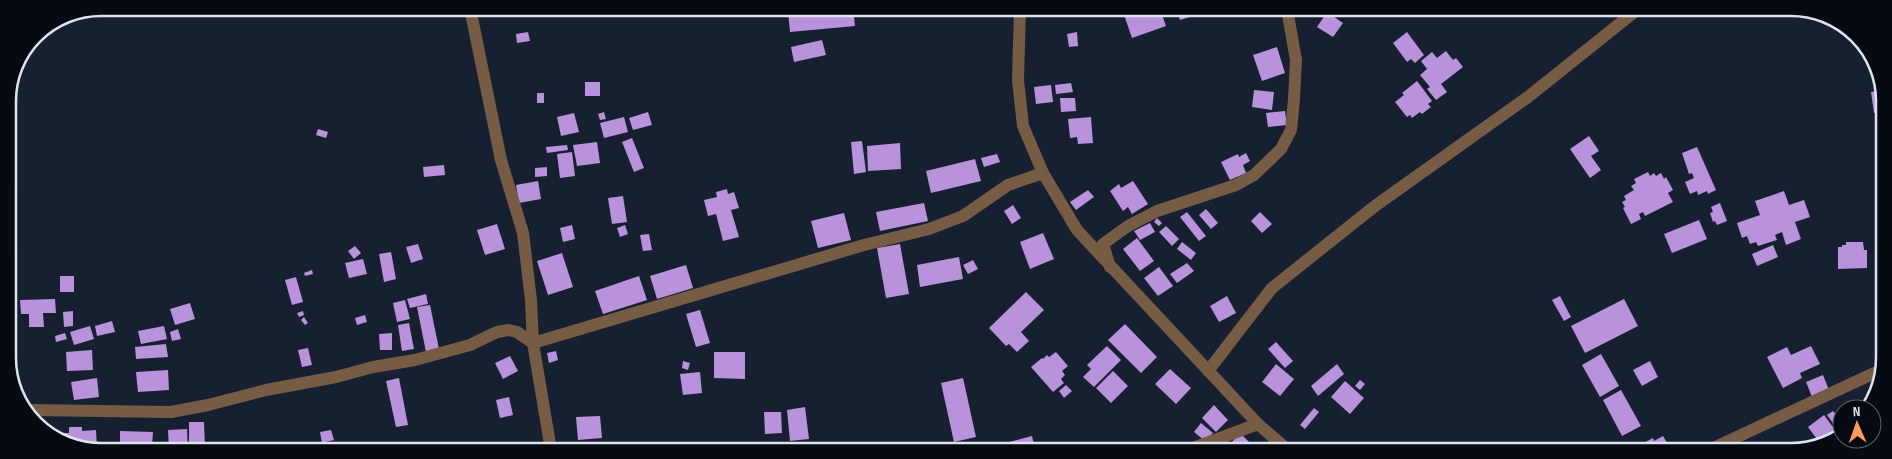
<svg xmlns="http://www.w3.org/2000/svg" width="1892" height="459" viewBox="0 0 1892 459" font-family="'Sofia Sans Condensed',sans-serif">
<style>
.building{fill:#b892da}
.lines{fill:none;stroke-linecap:round;stroke-linejoin:round}
.minor{stroke:#765c45;stroke-width:12}
.tertiary{stroke:#765c45;stroke-width:12}
.rim{fill:none;stroke:#dde3ef;stroke-width:2.5}
</style>
<rect width="100%" height="100%" fill="#172030"/>
<g class="building">
<polygon points="825,8 853,8 855,26 790,32 788,12"/>
<polygon points="1122,9 1160,9 1166,26 1132,38"/>
<polygon points="1172,9 1174,14 1168,17 1166,12"/>
<polygon points="1176,9 1199,9 1200,14 1180,20"/>
<polygon points="1231,9 1248,9 1248,10 1232,13"/>
<polygon points="1730,9 1750,9 1741,17 1736,11 1734,13"/>
<polygon points="1327,12 1343,23 1333,37 1317,27"/>
<polygon points="528,32 530,41 517,43 516,34"/>
<polygon points="1077,32 1078,46 1069,47 1067,34"/>
<polygon points="1407,32 1424,55 1415,63 1411,59 1407,62 1393,43"/>
<polygon points="822,40 826,55 794,62 791,47"/>
<polygon points="1277,47 1285,73 1262,81 1253,55"/>
<polygon points="1446,51 1453,60 1456,58 1463,67 1441,84 1447,92 1436,100 1427,89 1430,87 1420,75 1427,69 1421,61 1432,52 1437,58"/>
<polygon points="1417,81 1432,101 1428,104 1431,107 1422,114 1420,112 1412,118 1410,115 1407,117 1395,102 1404,95 1402,93"/>
<rect x="585" y="82" width="15" height="14"/>
<polygon points="1071,83 1073,92 1056,94 1055,85"/>
<polygon points="1051,85 1053,102 1036,104 1034,87"/>
<polygon points="1254,90 1274,92 1272,110 1252,107"/>
<polygon points="1883,90 1883,112 1874,113 1871,92"/>
<rect x="537" y="93" width="7" height="10"/>
<polygon points="1060,98 1075,98 1076,111 1061,112"/>
<polygon points="1285,111 1287,125 1268,127 1266,113"/>
<polygon points="604,112 606,119 600,120 598,114"/>
<polygon points="648,112 652,125 633,130 629,118"/>
<polygon points="574,113 579,132 561,136 557,117"/>
<polygon points="624,117 628,132 604,138 600,123"/>
<polygon points="1091,117 1093,143 1078,144 1077,137 1070,138 1068,119"/>
<polygon points="318,129 328,132 326,138 316,135"/>
<polygon points="1589,136 1599,151 1591,156 1601,170 1590,178 1570,149"/>
<polygon points="632,138 644,168 634,172 622,142"/>
<polygon points="862,141 866,172 854,174 851,142"/>
<polygon points="597,142 600,163 577,166 573,145"/>
<polygon points="900,143 901,169 868,171 867,146"/>
<polygon points="567,145 568,150 547,153 546,147"/>
<polygon points="1697,147 1716,190 1708,194 1707,191 1698,195 1697,191 1690,194 1685,182 1694,178 1692,173 1689,174 1682,153"/>
<polygon points="572,152 575,176 560,178 557,154"/>
<polygon points="1246,153 1250,161 1243,165 1246,173 1230,180 1221,162 1238,154 1239,157"/>
<polygon points="997,154 1000,162 984,167 981,158"/>
<polygon points="975,159 981,181 931,193 926,171"/>
<polygon points="444,165 445,175 424,177 423,167"/>
<polygon points="547,167 547,176 535,177 535,168"/>
<polygon points="1648,172 1650,176 1654,173 1656,176 1661,173 1664,179 1666,177 1673,190 1668,193 1673,202 1645,216 1643,212 1639,214 1641,219 1631,224 1623,208 1625,207 1622,202 1626,200 1624,196 1634,190 1631,186 1636,183 1634,179"/>
<polygon points="538,181 541,199 519,203 516,185"/>
<polygon points="1133,181 1148,204 1132,214 1128,207 1123,211 1110,191 1119,184 1121,188"/>
<polygon points="727,189 728,194 734,192 739,208 731,210 739,237 723,241 716,214 708,216 704,200 717,197 716,192"/>
<polygon points="1088,190 1094,197 1076,210 1070,202"/>
<polygon points="1784,191 1789,205 1804,200 1810,217 1795,222 1801,239 1786,245 1782,232 1775,235 1777,240 1758,246 1756,242 1750,244 1747,236 1742,238 1737,223 1760,215 1755,201"/>
<polygon points="623,196 627,222 612,224 608,198"/>
<polygon points="924,203 928,221 880,231 876,212"/>
<polygon points="1720,203 1727,221 1717,225 1715,221 1713,222 1710,213 1713,212 1711,207"/>
<polygon points="1013,205 1021,218 1012,224 1004,211"/>
<polygon points="1206,209 1218,223 1211,229 1199,215"/>
<polygon points="1187,212 1206,236 1199,241 1180,217"/>
<polygon points="1260,212 1272,224 1262,233 1251,221"/>
<polygon points="844,213 851,240 818,248 811,221"/>
<polygon points="1157,218 1162,223 1159,226 1154,222"/>
<polygon points="1699,220 1707,239 1672,253 1664,234"/>
<polygon points="1150,223 1155,232 1140,240 1134,231"/>
<polygon points="497,224 505,249 485,255 477,230"/>
<polygon points="572,225 575,239 563,242 560,228"/>
<polygon points="625,225 628,234 620,237 617,228"/>
<polygon points="1166,226 1179,239 1172,246 1159,232"/>
<polygon points="1043,233 1054,259 1030,269 1020,242"/>
<polygon points="649,234 652,250 643,251 640,235"/>
<polygon points="1137,238 1154,261 1140,271 1123,249"/>
<polygon points="1182,242 1196,253 1191,260 1177,249"/>
<polygon points="1846,242 1863,242 1864,250 1867,250 1867,268 1838,269 1838,247 1842,247 1842,245 1846,245"/>
<polygon points="418,244 423,259 411,263 406,247"/>
<polygon points="900,244 909,294 886,298 877,248"/>
<polygon points="1773,245 1778,257 1757,266 1752,254"/>
<polygon points="355,246 361,253 354,259 348,251"/>
<polygon points="391,252 396,279 384,282 379,254"/>
<polygon points="562,253 573,287 548,295 537,261"/>
<polygon points="959,257 963,279 920,287 917,265"/>
<polygon points="363,259 367,274 349,278 345,263"/>
<polygon points="973,260 978,269 968,274 963,265"/>
<polygon points="1187,263 1194,271 1177,283 1170,274"/>
<polygon points="686,265 693,288 657,299 650,276"/>
<polygon points="1159,267 1173,286 1158,296 1144,278"/>
<polygon points="312,270 313,274 305,276 304,273"/>
<rect x="60" y="276" width="14" height="16"/>
<polygon points="639,276 647,300 603,314 595,291"/>
<polygon points="296,277 303,302 292,305 285,280"/>
<polygon points="1026,292 1044,310 1021,332 1029,341 1017,352 1009,344 1006,346 989,328"/>
<polygon points="426,294 428,304 410,308 407,299"/>
<polygon points="1227,296 1236,313 1219,322 1210,306"/>
<polygon points="1560,296 1571,317 1564,321 1552,300"/>
<polygon points="55,299 56,313 43,313 44,327 29,327 29,314 21,314 20,300"/>
<polygon points="1624,299 1638,326 1585,353 1571,326"/>
<polygon points="405,300 410,319 397,322 393,303"/>
<polygon points="190,303 195,319 175,325 170,309"/>
<polygon points="430,305 439,349 426,352 417,307"/>
<polygon points="700,310 710,343 696,347 686,314"/>
<polygon points="73,311 73,326 64,327 63,312"/>
<polygon points="303,311 304,315 299,317 297,313"/>
<polygon points="365,315 367,322 357,325 355,318"/>
<polygon points="304,317 308,323 305,325 301,320"/>
<polygon points="112,321 115,332 97,336 95,326"/>
<polygon points="409,323 414,349 402,351 398,325"/>
<polygon points="1125,324 1157,357 1141,373 1108,340"/>
<polygon points="90,326 94,339 74,345 70,332"/>
<polygon points="164,326 167,339 141,344 138,331"/>
<polygon points="178,329 181,339 172,341 170,332"/>
<polygon points="65,333 67,339 56,342 55,336"/>
<polygon points="392,333 392,350 380,350 379,334"/>
<polygon points="1276,342 1293,361 1285,368 1268,349"/>
<polygon points="166,344 168,357 136,359 135,347"/>
<polygon points="1107,346 1121,360 1094,387 1083,377 1091,369 1087,365"/>
<polygon points="1811,346 1820,364 1800,373 1802,378 1783,388 1767,357 1787,347 1791,355"/>
<polygon points="308,348 312,365 302,367 298,350"/>
<polygon points="92,350 93,370 67,371 66,352"/>
<polygon points="556,351 558,360 549,363 547,353"/>
<polygon points="714,352 745,352 745,379 714,378"/>
<polygon points="1056,352 1068,366 1062,371 1065,375 1061,379 1064,383 1053,392 1031,367 1042,358 1043,359 1047,355 1049,357"/>
<polygon points="1601,354 1619,386 1600,397 1582,365"/>
<polygon points="510,356 518,371 503,379 495,363"/>
<polygon points="683,361 690,363 688,370 682,368"/>
<polygon points="1650,361 1658,377 1642,386 1633,370"/>
<polygon points="1276,364 1294,379 1280,396 1262,382"/>
<polygon points="1337,364 1344,374 1318,396 1311,386"/>
<polygon points="1170,369 1191,388 1176,404 1155,384"/>
<polygon points="168,370 169,390 138,392 136,372"/>
<polygon points="1113,371 1128,386 1111,403 1096,388"/>
<polygon points="700,372 702,393 683,395 680,374"/>
<polygon points="1823,375 1829,390 1812,397 1806,382"/>
<polygon points="97,378 99,397 74,400 71,382"/>
<polygon points="399,378 408,425 396,427 386,381"/>
<polygon points="963,378 976,437 954,442 941,383"/>
<polygon points="1360,380 1365,384 1360,390 1355,386"/>
<polygon points="1345,381 1364,398 1350,414 1331,397"/>
<polygon points="1066,385 1072,391 1064,398 1059,391"/>
<polygon points="1621,390 1641,426 1622,436 1603,400"/>
<polygon points="509,397 513,415 500,418 496,400"/>
<polygon points="1855,402 1860,409 1845,409"/>
<polygon points="1214,405 1228,420 1216,432 1202,418"/>
<polygon points="805,407 809,439 790,441 787,410"/>
<polygon points="1314,408 1319,412 1305,429 1300,425"/>
<polygon points="1833,411 1842,422 1842,426 1837,429 1827,415"/>
<polygon points="764,412 781,412 782,433 765,434"/>
<polygon points="1824,415 1838,434 1819,442 1808,427"/>
<polygon points="600,416 602,438 578,440 576,417"/>
<polygon points="189,422 204,422 205,447 189,448"/>
<polygon points="1201,423 1213,433 1205,441 1194,432"/>
<polygon points="69,427 82,427 82,431 96,430 97,449 82,449 64,439 64,433 69,433"/>
<polygon points="187,429 188,450 169,450 168,430"/>
<polygon points="331,430 334,440 322,443 320,432"/>
<polygon points="120,431 153,432 152,446 120,445"/>
<polygon points="1240,433 1253,446 1249,451 1240,451 1231,443"/>
<polygon points="1032,436 1035,448 1042,446 1043,451 1011,451 1009,442"/>
<polygon points="1663,436 1672,451 1636,451 1640,449 1638,446 1653,438 1654,441"/>
<polygon points="1137,444 1142,450 1145,447 1149,451 1130,451"/>
<polygon points="1258,446 1262,451 1251,451"/>
</g>
<g class="lines">
<g class="minor">
<polyline points="470,8 501,160 523,233 531,300 533,343 551,450"/>
<polyline points="1110,267 1103,244 1128,226 1157,211 1236,185 1254,175 1281,149 1291,130 1294,99 1296,60 1287,9"/>
<polyline points="1208,371 1272,288 1375,206 1528,97 1638,9"/>
<polyline points="28,410 171,412 208,405 266,390 336,377 373,367 415,360 470,345 497,332 509,330 517,332 533,343 864,245 929,229 963,216 1008,185 1043,173"/>
<polyline points="1185,451 1258,424"/>
<polyline points="1707,451 1883,369"/>
</g>
<polyline class="tertiary" points="1020,9 1018,80 1023,126 1043,173 1077,230 1258,424 1289,451"/>
</g>
<path d="M0 0H1892V459H0ZM101 16H1791A85 85 0 0 1 1876 101V358A85 85 0 0 1 1791 443H101A85 85 0 0 1 16 358V101A85 85 0 0 1 101 16Z" fill="#060a11" fill-rule="evenodd"/>
<path class="rim" d="M101 16H1791A85 85 0 0 1 1876 101V358A85 85 0 0 1 1791 443H101A85 85 0 0 1 16 358V101A85 85 0 0 1 101 16Z"/>
<g transform="translate(1857 424) rotate(358)"><circle r="24" fill="#060a11" stroke="#5c616a"/>
<path d="M0-4L9 19L0 12L-9 19Z" fill="#ff9b5a"/>
<text y="-8" font-size="14" font-weight="bold" text-anchor="middle" fill="#dde3ef">N</text>
</g>
</svg>
